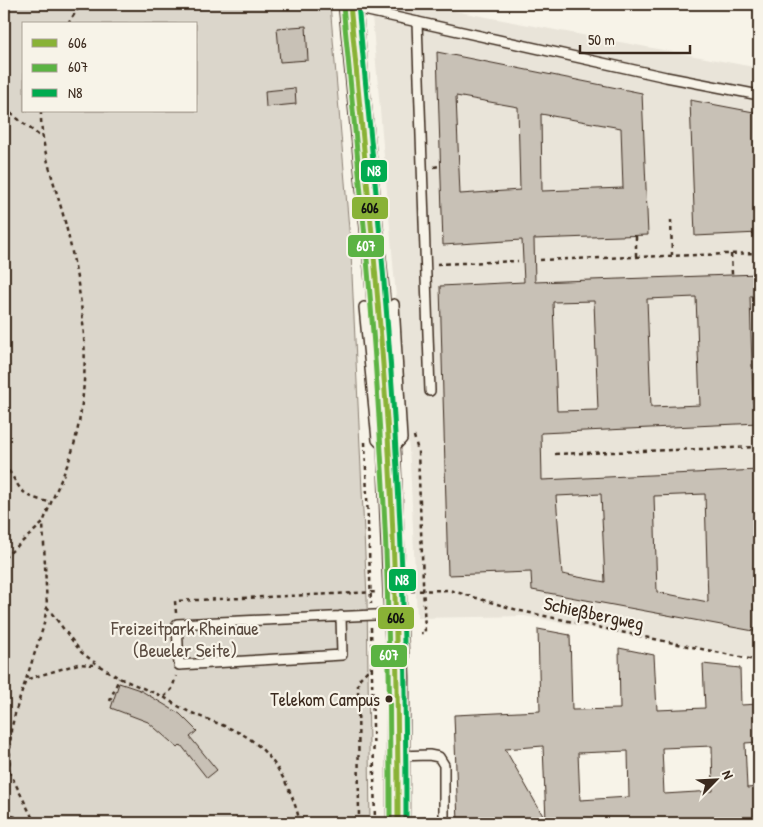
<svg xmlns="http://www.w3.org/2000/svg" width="763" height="827" viewBox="0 0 763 827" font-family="'Patrick Hand',sans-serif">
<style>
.built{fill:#e9e4d9}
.green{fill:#dbd6cb;stroke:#8b8074;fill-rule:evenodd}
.building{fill:#c8c1b6;stroke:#3b2a1e;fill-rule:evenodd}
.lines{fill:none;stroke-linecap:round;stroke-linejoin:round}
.service-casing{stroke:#3b2a1e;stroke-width:12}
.tertiary-casing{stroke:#3b2a1e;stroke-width:25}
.path{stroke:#3b2a1e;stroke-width:2.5;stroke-dasharray:4 4;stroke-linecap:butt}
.service{stroke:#f7f3e8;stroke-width:9}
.tertiary{stroke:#f7f3e8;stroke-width:21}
.bus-1-casing{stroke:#f7f3e8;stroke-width:9}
.bus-2-casing{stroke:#f7f3e8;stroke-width:9}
.bus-3-casing{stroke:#f7f3e8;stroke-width:9}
.bus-1{stroke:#89b236;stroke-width:5}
.bus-2{stroke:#5bb343;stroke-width:5}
.bus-3{stroke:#00ab4f;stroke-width:5}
.bus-dot{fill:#3b2a1e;stroke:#f7f3e8;stroke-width:2}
.labels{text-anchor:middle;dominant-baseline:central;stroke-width:4.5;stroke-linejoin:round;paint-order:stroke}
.bus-label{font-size:18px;fill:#3b2a1e;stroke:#f7f3e8;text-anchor:end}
.street-label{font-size:19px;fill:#3b2a1e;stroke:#f7f3e8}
.park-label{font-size:19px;fill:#5b4c41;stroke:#f7f3e8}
.line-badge{stroke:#f7f3e8;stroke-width:2}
.badge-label{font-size:14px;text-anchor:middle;font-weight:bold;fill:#fff}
.pale-badge-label{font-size:14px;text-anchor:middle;font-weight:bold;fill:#111}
</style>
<rect width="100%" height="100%" fill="#f7f3e8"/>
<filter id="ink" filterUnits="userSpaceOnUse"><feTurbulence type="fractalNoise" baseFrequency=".02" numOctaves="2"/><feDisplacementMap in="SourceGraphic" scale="10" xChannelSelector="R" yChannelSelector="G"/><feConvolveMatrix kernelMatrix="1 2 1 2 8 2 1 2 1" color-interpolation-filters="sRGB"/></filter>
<g filter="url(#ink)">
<polygon class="built" points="371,4 417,4 759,68 759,659 524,616 417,618 410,462"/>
<path class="green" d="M4,4H330L351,253L367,598L370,823H4ZM24,24H196V111H24Z"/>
<g class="building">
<polygon points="306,26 308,60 280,62 277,28"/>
<path d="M437,52L642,93L648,235L534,239L535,282L759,274V296H750L753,403H759V423L541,433L542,480L759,470V492H757L759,632L532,590L531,572L448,575L440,286L524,282L522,240L443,245ZM456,96L518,107L520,190L460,194ZM541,114L621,128L623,188L542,191ZM696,297L700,405L651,407L647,299ZM594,301L598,410L557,411L553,302ZM601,494L605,582L562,574L556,496ZM705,494L708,602L657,592L654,496Z"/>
<polygon points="295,88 296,104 266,107 265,91"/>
<polygon points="690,100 759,113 759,233 695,236"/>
<path d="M538,629L570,635L572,710L620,709L619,648L654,655L657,710L705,708L703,664L740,668L741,705L759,704V742L745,743L747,788L759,787V821H746V823H458L454,715L540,711ZM543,746L546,821L505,749ZM712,746L713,791L664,794L662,748ZM628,751L629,797L580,800L578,753Z"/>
<polygon points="119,683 140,690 180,714 197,731 190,737 217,770 207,778 181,745 178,748 148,722 111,708"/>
</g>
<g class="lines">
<defs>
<g id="service">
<polyline points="350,7 666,77 759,95"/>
<polyline points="417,22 430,391"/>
<polyline points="364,307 377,440 389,453 402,439 394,304"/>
<polyline points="341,616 342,655 179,665 177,624 396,614"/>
<polyline points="398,756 429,755 439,757 444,765 444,817"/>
</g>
<polyline id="tertiary" points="350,4 378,295 389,453 398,677 398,823"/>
</defs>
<use href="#service" class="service-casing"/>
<use href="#tertiary" class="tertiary-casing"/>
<g class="path">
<polyline points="68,24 81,4"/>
<polyline points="4,108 41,137"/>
<path d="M41,111C40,151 58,191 67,230C84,302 93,371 74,445C67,471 52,497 43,523"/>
<polyline points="434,167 440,166"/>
<polyline points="671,220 672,255"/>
<polyline points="636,236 636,256"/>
<polyline points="731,254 732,274"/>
<polyline points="540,260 759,253"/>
<polyline points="437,264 518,261"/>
<polyline points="758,423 759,447"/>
<polyline points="414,436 418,451 425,633 421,633"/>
<polyline points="365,442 371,604"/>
<polyline points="555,454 759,447"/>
<path d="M4,464C22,488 17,496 50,502"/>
<polyline points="4,558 43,523 47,607 81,652 98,665 119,678 164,697 172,689 176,676"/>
<polyline points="411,591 449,590 521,611 759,661"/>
<polyline points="176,613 175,601 378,592"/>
<polyline points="371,627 375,823"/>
<polyline points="28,679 78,664 96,665"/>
<path d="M164,697C192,717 212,719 240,733C272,749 293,790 300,823"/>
<polyline points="110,701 119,678"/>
<polyline points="9,771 34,821"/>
<polyline points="4,779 9,771 11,730 16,710 43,628 47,607"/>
<polyline points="4,814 39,823"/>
<polyline points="359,823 358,684 360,678 371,667"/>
</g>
<use href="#service" class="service"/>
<use href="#tertiary" class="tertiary"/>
<defs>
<path id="bus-1" d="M350,4C364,153 380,302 389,452C396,576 398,699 398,823"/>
<path id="bus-2" d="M343,5C357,154 373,303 381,452C389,576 390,699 390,823"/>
<path id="bus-3" d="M358,4C372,153 388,302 396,452C404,575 406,699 406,823"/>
</defs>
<use href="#bus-1" class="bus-1-casing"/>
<use href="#bus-2" class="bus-2-casing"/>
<use href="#bus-3" class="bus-3-casing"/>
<use href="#bus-1" class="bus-1"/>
<use href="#bus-2" class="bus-2"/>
<use href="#bus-3" class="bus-3"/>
</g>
</g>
<circle class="bus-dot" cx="389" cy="699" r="4.5"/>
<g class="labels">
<g class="bus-label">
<text x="380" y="699">Telekom Campus</text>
</g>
<g class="street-label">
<text transform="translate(594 613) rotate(12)">Schießbergweg</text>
</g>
<g class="park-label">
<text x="185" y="628">Freizeitpark Rheinaue<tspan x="185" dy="22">(Beueler Seite)</tspan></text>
</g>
</g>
<g class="line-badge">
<rect x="360" y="159" width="28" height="24" rx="5" fill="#00ab4f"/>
<rect x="351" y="196" width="38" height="24" rx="5" fill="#89b236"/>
<rect x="347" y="234" width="38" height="24" rx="5" fill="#5bb343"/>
<rect x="388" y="568" width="29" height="24" rx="5" fill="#00ab4f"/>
<rect x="377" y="606" width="38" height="24" rx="5" fill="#89b236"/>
<rect x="370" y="644" width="38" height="24" rx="5" fill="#5bb343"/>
</g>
<g class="badge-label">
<text x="374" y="176">N8</text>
<text x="366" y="251">607</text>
<text x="402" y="585">N8</text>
<text x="389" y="660">607</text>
</g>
<g class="pale-badge-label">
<text x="370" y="213">606</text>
<text x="396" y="623">606</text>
</g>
<rect width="763" height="827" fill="none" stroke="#f7f3e8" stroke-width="20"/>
<rect x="10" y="10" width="743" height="807" fill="none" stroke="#3b2a1e" stroke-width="2" filter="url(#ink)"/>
<rect x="22" y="22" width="175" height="90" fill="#f7f3e8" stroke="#aca397"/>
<rect x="32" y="39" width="25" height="8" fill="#89b236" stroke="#aca397"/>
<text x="68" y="48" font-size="15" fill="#3b2a1e">606</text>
<rect x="32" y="64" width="25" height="8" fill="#5bb343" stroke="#aca397"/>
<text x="68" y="72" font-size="15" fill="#3b2a1e">607</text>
<rect x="32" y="89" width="25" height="8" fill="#00ab4f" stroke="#aca397"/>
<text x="68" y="98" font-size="15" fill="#3b2a1e">N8</text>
<g transform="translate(716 780) rotate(66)" stroke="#f7f3e8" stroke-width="4" paint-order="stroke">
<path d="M0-4L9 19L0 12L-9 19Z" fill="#3b2a1e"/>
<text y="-8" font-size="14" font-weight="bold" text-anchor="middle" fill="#3b2a1e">N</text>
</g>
<path d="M580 45v8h110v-8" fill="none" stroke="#3b2a1e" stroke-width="2.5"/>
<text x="588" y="45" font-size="15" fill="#3b2a1e" stroke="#f7f3e8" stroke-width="4" paint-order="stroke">50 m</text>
</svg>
